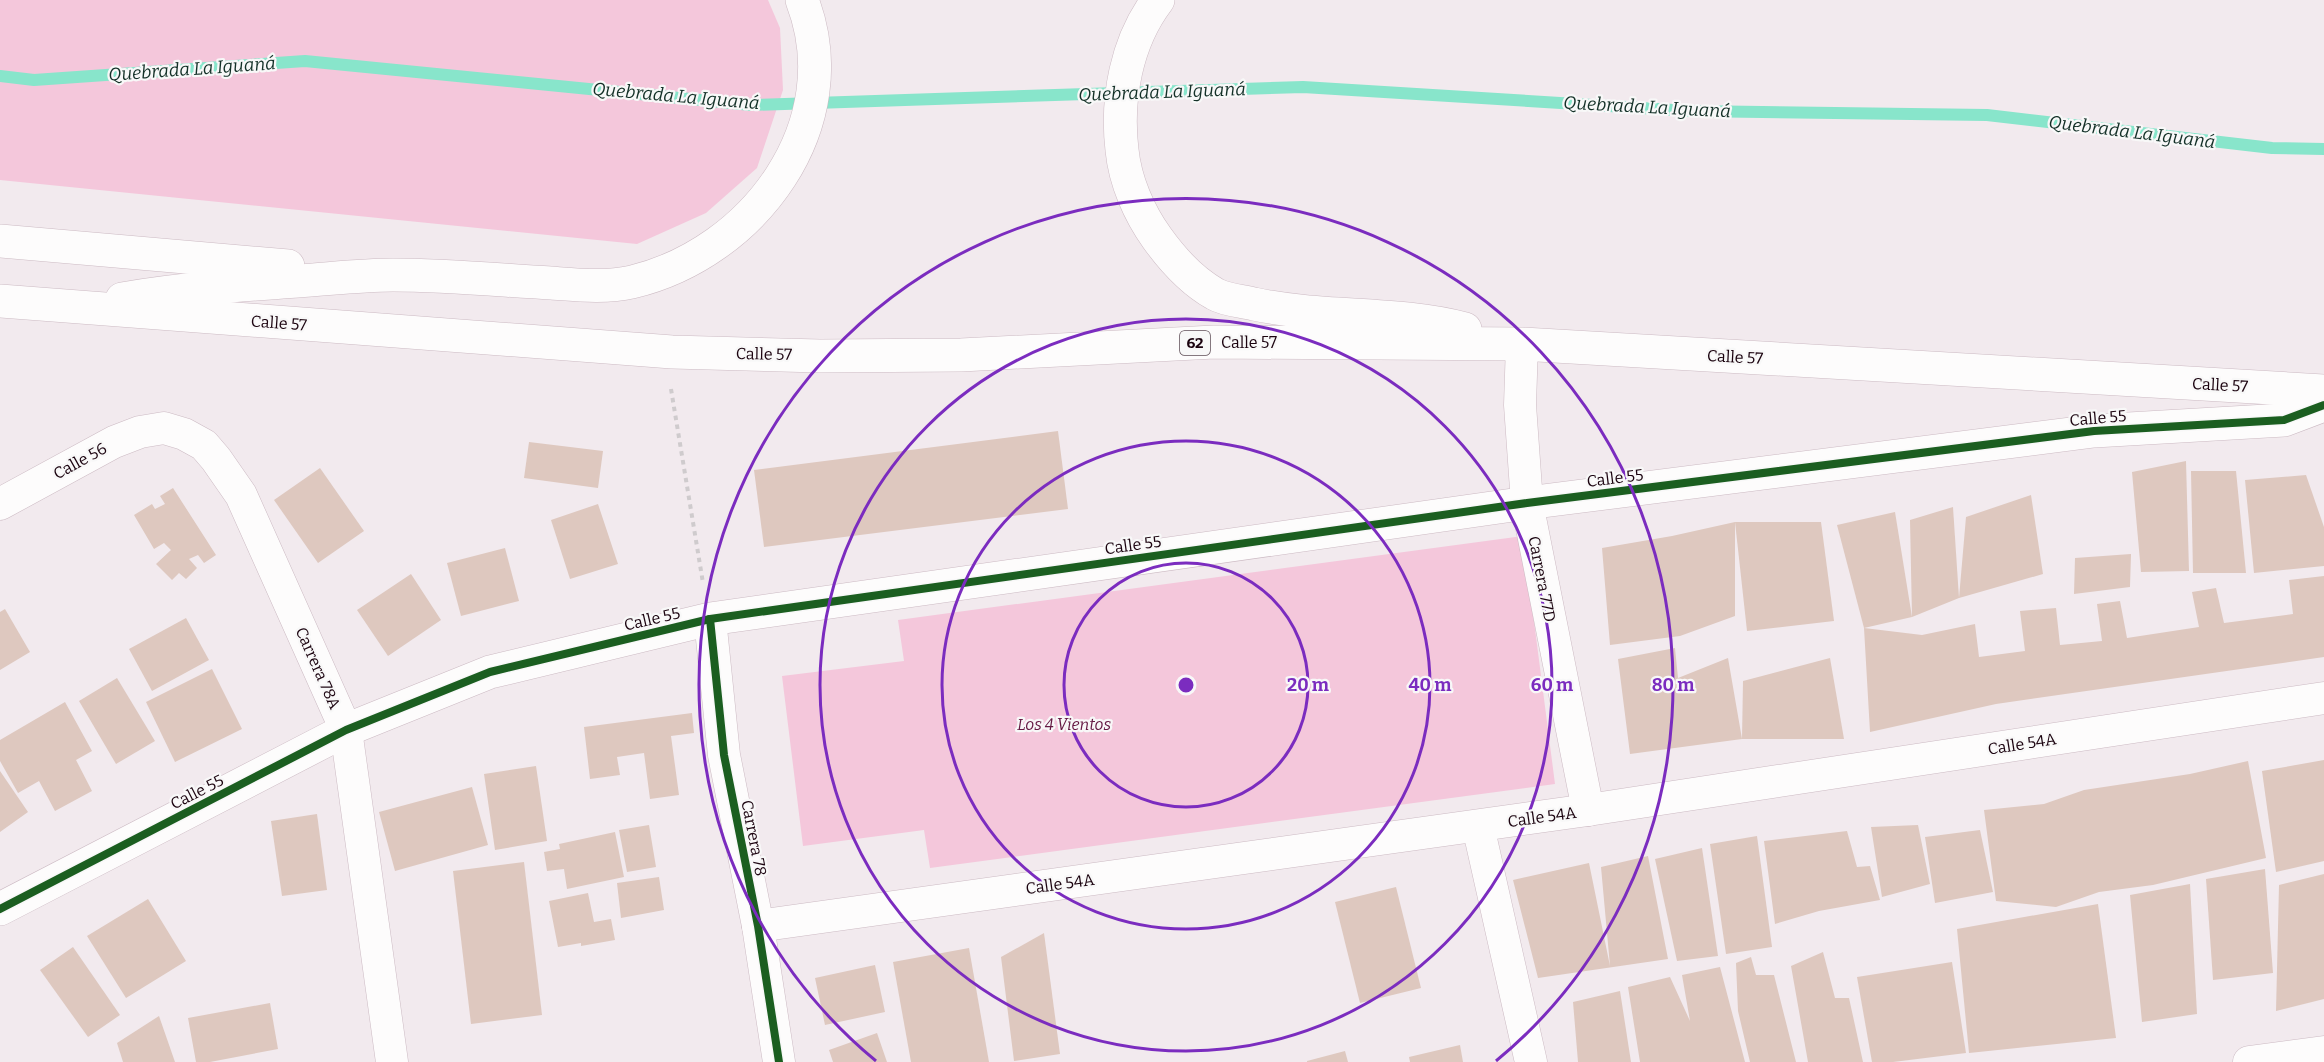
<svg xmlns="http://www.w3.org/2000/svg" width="2324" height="1062" viewBox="0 0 2324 1062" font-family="Bitter,serif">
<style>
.green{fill:#f4c7db}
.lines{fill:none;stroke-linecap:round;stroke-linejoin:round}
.stream{stroke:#88e5cb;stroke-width:12}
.building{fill:#dec8bf}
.street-casing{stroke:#ccbac3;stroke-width:33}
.secondary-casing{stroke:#ccbac3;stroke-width:34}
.highway-casing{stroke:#ccbac3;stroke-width:34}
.path{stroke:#cfcbcd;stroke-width:4;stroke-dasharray:4.5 4.5;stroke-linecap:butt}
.street{stroke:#fdfcfc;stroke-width:32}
.secondary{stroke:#fdfcfc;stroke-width:33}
.highway{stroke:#fdfcfc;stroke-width:33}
.cycleway-casing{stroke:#f8f8f8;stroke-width:11}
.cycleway{stroke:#1b5e20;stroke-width:8}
.ring{fill:none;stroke:#7b2cbf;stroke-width:3}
.labels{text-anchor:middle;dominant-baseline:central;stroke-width:4.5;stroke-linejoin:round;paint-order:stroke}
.shield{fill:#f8f8f8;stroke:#5d4c55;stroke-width:1.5}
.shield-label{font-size:15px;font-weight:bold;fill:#1b030f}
.street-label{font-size:16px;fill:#1b030f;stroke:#f8f8f8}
.park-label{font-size:16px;font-style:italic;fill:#651943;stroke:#f8f8f8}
.water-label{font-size:18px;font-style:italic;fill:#133027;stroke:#f8f8f8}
.centre{fill:#7b2cbf;stroke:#f8f8f8;stroke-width:3}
.ring-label{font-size:18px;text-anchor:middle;font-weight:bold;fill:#7b2cbf;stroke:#f8f8f8;stroke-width:4.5;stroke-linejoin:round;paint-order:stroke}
</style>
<rect width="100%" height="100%" fill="#f2eaee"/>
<g class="green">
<polygon points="0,0 768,0 780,28 783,90 757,168 706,213 637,244 0,180"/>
<polygon points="1523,536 1555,784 930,868 924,830 803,846 782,676 904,661 898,620"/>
</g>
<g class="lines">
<polyline class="stream" points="0,76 34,80 305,61 751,105 1303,87 1690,111 1987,115 2272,148 2324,149"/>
</g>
<g class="building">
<polygon points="1058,431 1068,509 764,547 754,470"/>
<polygon points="529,442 603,451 598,488 524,478"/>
<polygon points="2186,461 2189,571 2141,572 2132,472"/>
<polygon points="320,468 364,531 318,563 274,500"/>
<polygon points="2191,471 2236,471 2246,573 2193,573"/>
<polygon points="2306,475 2324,527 2324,566 2254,573 2245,480"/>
<polygon points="173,488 216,555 204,563 198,555 189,559 197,568 186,579 179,573 172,580 156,564 171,550 164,543 154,549 134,515 152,504 155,509 165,504 160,496"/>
<polygon points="2031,495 2043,574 1959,598 1966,517"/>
<polygon points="598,504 618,564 570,579 551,520"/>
<polygon points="1953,507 1959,598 1912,617 1910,520"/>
<polygon points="1895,512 1912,617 1864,628 1837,525"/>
<polygon points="1735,522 1821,522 1834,621 1747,631"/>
<polygon points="1735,522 1735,616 1680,636 1610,645 1602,548 1672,536"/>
<polygon points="505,548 519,601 461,616 447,563"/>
<polygon points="2131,554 2130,587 2074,594 2075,558"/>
<polygon points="411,574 441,620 388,656 357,610"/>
<polygon points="2324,576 2324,657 1996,704 1870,732 1864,628 1922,635 1975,624 1979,657 2025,651 2020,611 2056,608 2060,645 2102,641 2097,604 2120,601 2127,638 2199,627 2192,592 2216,588 2224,623 2293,614 2289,580"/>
<polygon points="5,609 30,652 0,670 0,612"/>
<polygon points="186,618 209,660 152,691 129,649"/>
<polygon points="1675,648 1678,678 1728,658 1742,739 1630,754 1618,659"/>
<polygon points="1830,658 1844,739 1742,739 1743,681"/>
<polygon points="212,669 242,729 175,762 146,702"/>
<polygon points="117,678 155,741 116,764 79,701"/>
<polygon points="65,702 92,751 76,760 92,791 55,811 39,781 18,793 0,761 0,740"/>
<polygon points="692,713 694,733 671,736 679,795 650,799 644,753 617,757 620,775 590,779 584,727"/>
<polygon points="2324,760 2324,861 2276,872 2262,771"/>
<polygon points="2248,761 2266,858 2153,885 2099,892 2056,907 1996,901 1984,810 2044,804 2084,790 2190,774"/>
<polygon points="536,766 547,841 495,850 484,774"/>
<polygon points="0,771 28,812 0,832"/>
<polygon points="472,787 488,845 395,871 379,812"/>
<polygon points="317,814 327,890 282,896 271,821"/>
<polygon points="649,825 656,867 627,872 619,830"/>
<polygon points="1918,825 1930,884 1882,897 1871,827"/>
<polygon points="1980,830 1993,892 1935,903 1925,837"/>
<polygon points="1847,831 1857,867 1870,866 1880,900 1819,911 1775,924 1764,841"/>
<polygon points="615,832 624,877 567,889 564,869 547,871 544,852 560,849 559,844"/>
<polygon points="1757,836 1772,947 1726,954 1710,844"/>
<polygon points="1702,848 1718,956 1677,961 1655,859"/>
<polygon points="1648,856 1668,959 1538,978 1513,880 1589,863 1610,966 1601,867"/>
<polygon points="524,862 542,1015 471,1024 453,871"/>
<polygon points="2265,869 2273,973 2213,980 2206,879"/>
<polygon points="2324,874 2324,999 2276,1011 2279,885"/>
<polygon points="659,877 664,910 621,918 617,883"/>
<polygon points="2190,884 2197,1014 2142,1022 2130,895"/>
<polygon points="1396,887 1421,988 1360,1003 1335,902"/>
<polygon points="588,893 594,922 611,919 615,940 581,946 581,943 558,947 549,901"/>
<polygon points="148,899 186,961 126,998 87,936"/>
<polygon points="2098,904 2116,1038 1969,1053 1957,929"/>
<polygon points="1044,933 1060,1054 1014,1061 1001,957"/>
<polygon points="73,947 120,1015 88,1037 40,970"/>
<polygon points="969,948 989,1062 911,1062 893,962"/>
<polygon points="1823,952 1835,998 1849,998 1863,1062 1808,1062 1791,966"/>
<polygon points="1751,957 1756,975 1774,975 1796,1062 1750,1062 1738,1011 1736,963"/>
<polygon points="1952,962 1966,1053 1893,1062 1872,1062 1857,977"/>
<polygon points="875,965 885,1012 825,1025 815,978"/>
<polygon points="1720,967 1745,1062 1640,1062 1628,987 1670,977 1690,1021 1682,975"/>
<polygon points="1620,991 1631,1062 1578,1062 1573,1002"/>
<polygon points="270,1003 278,1049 210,1062 196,1062 188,1018"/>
<polygon points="159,1016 175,1062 123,1062 117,1043"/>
<polygon points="877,1033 887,1062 833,1062 829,1050"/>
<polygon points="1460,1045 1463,1062 1410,1062 1409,1057"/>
<polygon points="1345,1051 1348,1062 1307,1062 1307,1061"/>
</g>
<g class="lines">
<defs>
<g id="street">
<polyline points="1522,344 1520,405 1527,503 1588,810"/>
<polyline points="0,504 114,442 140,432 164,428 184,434 204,445 216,459 241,495 346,730 392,1062"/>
<polyline points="710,619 724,755 758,926 779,1062"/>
<polyline points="1478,826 1531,1062"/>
<polyline points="758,926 1588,810 2324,698"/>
<polyline points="2249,1062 2324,1052"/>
</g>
<polyline id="secondary" points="0,909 346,730 490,672 710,619 1527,503 2094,431 2284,420 2324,405"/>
<g id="highway">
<path d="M1158,0C1126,42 1116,99 1122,150C1125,181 1139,213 1157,238C1172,259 1192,281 1215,294C1225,300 1242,301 1254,304C1324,319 1397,311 1465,329"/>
<polyline points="0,241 288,266"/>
<path d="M122,299C180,289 238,285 298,281C329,279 361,275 393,275C445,275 499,280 551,283C578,285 606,288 632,282C754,253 850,124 802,0"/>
<polyline points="0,301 672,352 820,356 961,355 1214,342 1522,344 2324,391"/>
</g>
</defs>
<use href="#street" class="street-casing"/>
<use href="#secondary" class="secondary-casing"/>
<use href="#highway" class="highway-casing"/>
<polyline class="path" points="671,389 703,583"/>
<use href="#street" class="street"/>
<use href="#secondary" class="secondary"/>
<use href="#highway" class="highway"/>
<defs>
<g id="cycleway">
<polyline points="710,619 724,755 758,926 779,1062"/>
<polyline points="0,909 346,730 490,672 710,619 1527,503 2094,431 2284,420 2324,405"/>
</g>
</defs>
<use href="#cycleway" class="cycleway-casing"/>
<use href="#cycleway" class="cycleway"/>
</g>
<g class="ring">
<circle cx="1186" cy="685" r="122"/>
<circle cx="1186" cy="685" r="244"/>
<circle cx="1186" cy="685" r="366"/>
<path d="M876 1061A487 487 0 1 1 1496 1061"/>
</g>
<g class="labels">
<rect class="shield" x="1180" y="331" width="30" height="24" rx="4.5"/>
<g class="shield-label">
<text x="1195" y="343">62</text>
</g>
<g class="street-label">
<text transform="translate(279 323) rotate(4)">Calle 57</text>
<text x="1249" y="342">Calle 57</text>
<text transform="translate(764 354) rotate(1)">Calle 57</text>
<text transform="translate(1735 357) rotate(3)">Calle 57</text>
<text transform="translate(2220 385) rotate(3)">Calle 57</text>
<text transform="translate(2098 418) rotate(-5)">Calle 55</text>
<text transform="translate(80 461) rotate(-29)">Calle 56</text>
<text transform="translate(1615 478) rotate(-7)">Calle 55</text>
<text transform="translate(1133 545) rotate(-8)">Calle 55</text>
<text transform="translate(1542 579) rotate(79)">Carrera 77D</text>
<text transform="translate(652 619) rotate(-13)">Calle 55</text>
<text transform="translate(318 668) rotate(66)">Carrera 78A</text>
<text transform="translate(2022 744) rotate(-9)">Calle 54A</text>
<text transform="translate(197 792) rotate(-27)">Calle 55</text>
<text transform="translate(1542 817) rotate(-8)">Calle 54A</text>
<text transform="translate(754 838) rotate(79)">Carrera 78</text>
<text transform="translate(1060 884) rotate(-8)">Calle 54A</text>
</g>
<g class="park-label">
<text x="1064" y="724">Los 4 Vientos</text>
</g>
<g class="water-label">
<text transform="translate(192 69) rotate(-4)">Quebrada La Iguaná</text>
<text transform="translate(1162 92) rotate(-2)">Quebrada La Iguaná</text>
<text transform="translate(676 96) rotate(5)">Quebrada La Iguaná</text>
<text transform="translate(1647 107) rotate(3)">Quebrada La Iguaná</text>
<text transform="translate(2132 132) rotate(7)">Quebrada La Iguaná</text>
</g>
</g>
<circle cx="1186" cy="685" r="9" class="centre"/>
<g class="ring-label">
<text x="1308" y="691">20 m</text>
<text x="1430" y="691">40 m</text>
<text x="1552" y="691">60 m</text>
<text x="1673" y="691">80 m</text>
</g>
</svg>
